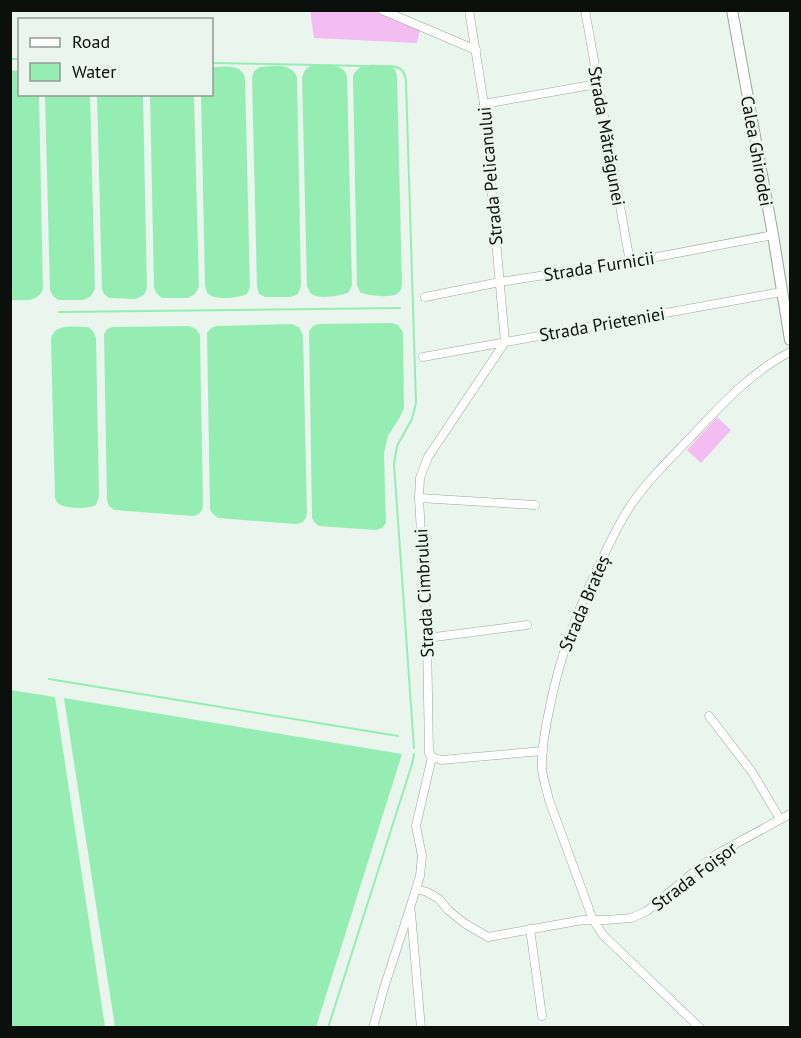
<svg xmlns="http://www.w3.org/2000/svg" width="801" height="1038" viewBox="0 0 801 1038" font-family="'PT Sans',sans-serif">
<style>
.green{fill:#f4bdf1}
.water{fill:#95edb3}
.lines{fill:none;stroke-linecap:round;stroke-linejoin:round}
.stream{stroke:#95edb3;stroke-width:2}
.minor-casing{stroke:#98a49c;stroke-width:9}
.tertiary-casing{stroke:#98a49c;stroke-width:12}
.minor{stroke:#fff;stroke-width:8}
.tertiary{stroke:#fff;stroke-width:10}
.labels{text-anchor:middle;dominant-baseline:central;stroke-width:6;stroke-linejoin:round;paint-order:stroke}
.street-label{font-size:18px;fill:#0c100d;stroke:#eaf6ed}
</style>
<rect width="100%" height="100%" fill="#eaf6ed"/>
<g class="green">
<polygon points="310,11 374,11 420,30 417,43 314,38"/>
<polygon points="717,417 731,430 701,463 687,450"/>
</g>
<g class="water">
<path d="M387,65L394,68L397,75L402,285C401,289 401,291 397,294C390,298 367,296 360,292L357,285L353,76C358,62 374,65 387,65Z"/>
<path d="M310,66C323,65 342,61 347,76L352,285L349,292C342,296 320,299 313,295C309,292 309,290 307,286L302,77L305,70Z"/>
<path d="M212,67C224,67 240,63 245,77L250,287L247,294C240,298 217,300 210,295C206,293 207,291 205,286L201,95L212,94Z"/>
<path d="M260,67C273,66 291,62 297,77L301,286L298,294L291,297H265L259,294L257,287L252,78L254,71Z"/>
<path d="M19,70L20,94L39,95L43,289C38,303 23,300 11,300L10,71Z"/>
<polygon points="45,95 90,95 95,289 91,296 84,300 58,300 53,296 50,290"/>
<polygon points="97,95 143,95 147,288 144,295 136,299 109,298 104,294 102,289"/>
<polygon points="150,95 194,95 199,287 195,294 188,298 162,298 157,294 154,288"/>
<polygon points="392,323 398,325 403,332 404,408 400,417 388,436 384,453 386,523 382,528 376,530 319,526 314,522 312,517 309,331 313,326 318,324"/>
<path d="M291,324L299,327L303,335L307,513C306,520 302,524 295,524L218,518L212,513L210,509L207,333L211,328L216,326Z"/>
<path d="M189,326L196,329L200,335L203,505C203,511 199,515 193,516L114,510L109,506L107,500L104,334L107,329L113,327Z"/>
<path d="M88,327L93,331L96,338L99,497L96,505C89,509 69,509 61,505C57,503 57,502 55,498L51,339C54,323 74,327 88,327Z"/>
<polygon points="10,690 55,697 105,1027 11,1027"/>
<polygon points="64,698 402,754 316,1027 115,1027"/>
</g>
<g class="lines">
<g class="stream">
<polyline points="10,59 20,59"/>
<polyline points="212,63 366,66"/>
<path d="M387,66C399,66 405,69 406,82L416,403L412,419L397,446L394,464L414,748"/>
<polyline points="59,312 400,308"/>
<polyline points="49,679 398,736"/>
<polyline points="328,1028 412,764 414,754"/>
</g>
<defs>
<g id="minor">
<polyline points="382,10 476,50"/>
<polyline points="469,10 484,104 505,342 428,457 420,478 419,498 427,638 429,753 432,757 441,760 543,751"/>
<polyline points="585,10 630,262"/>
<polyline points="484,104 597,84"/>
<polyline points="425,297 500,282 630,262 773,235"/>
<polyline points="423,357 781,292"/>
<polyline points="419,498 535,505"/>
<polyline points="427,638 527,625"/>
<polyline points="709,716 752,772 780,819"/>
<polyline points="416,889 427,892 439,899 448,910 464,923 488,937 583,920 606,920 631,918 647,911 695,871 717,854 790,814"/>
<polyline points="411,913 421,1028"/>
<polyline points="530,929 542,1016"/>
<polyline points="373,1028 384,988 410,908 420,876 422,856 416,826 432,757"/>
<path d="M700,1028L603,935L593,920L549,800C547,790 543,780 542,769C541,750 545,730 549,711C559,658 577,610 601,561C610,542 619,523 631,505C648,480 670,459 691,437C720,406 751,372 790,352"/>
</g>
<polyline id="tertiary" points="732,10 773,235 790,340"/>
</defs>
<use href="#minor" class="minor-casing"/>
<use href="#tertiary" class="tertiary-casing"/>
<use href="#minor" class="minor"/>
<use href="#tertiary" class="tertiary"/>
</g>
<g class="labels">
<g class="street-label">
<text transform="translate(607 136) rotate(80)">Strada Mătrăgunei</text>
<text transform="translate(757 151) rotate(80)">Calea Ghirodei</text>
<text transform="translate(490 176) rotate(-95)">Strada Pelicanului</text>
<text transform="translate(599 266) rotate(-9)">Strada Furnicii</text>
<text transform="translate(602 324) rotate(-10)">Strada Prieteniei</text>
<text transform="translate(424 593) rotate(-93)">Strada Cimbrului</text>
<text transform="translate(584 603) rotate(-67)">Strada Brateș</text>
<text transform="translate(694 876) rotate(-37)">Strada Foișor</text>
</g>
</g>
<rect width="801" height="1038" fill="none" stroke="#0c100d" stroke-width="24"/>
<rect x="18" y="18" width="195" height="78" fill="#eaf6ed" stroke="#919a93" stroke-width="1.5"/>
<rect x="30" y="38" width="30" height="9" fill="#ffffff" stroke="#919a93" stroke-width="1.5"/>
<text x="72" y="48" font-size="18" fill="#0c100d">Road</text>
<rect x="30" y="63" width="30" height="18" fill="#95edb3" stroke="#919a93" stroke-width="1.5"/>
<text x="72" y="78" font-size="18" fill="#0c100d">Water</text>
</svg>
